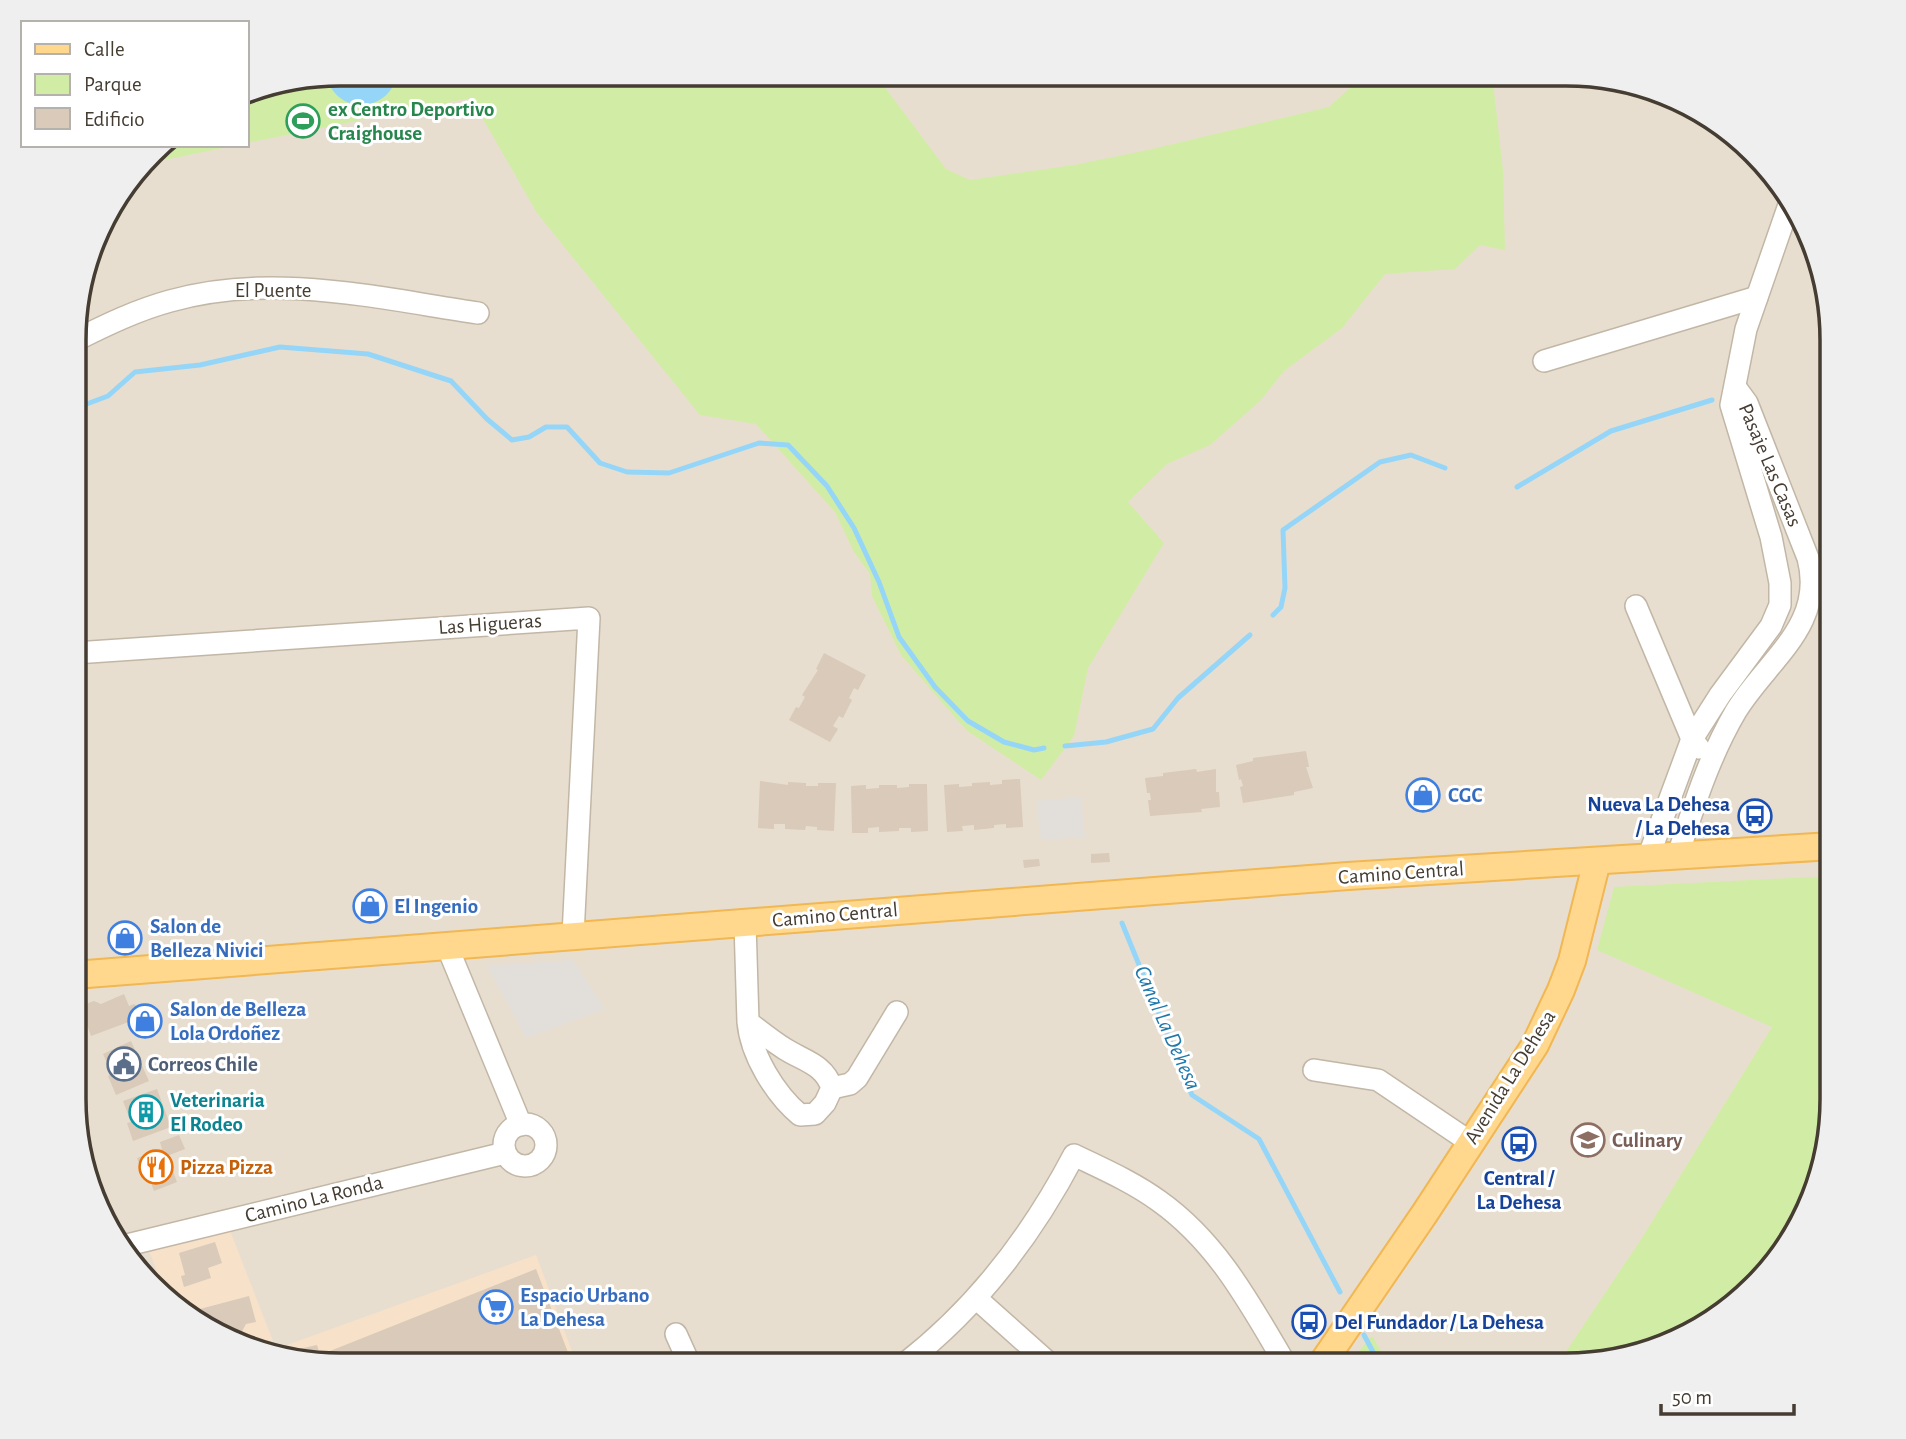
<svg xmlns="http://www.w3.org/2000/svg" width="1906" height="1439" viewBox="0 0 1906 1439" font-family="'Alegreya Sans',sans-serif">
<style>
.residential{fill:#e8decf}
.commercial{fill:#f8e1c9}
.green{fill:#d1eda5}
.parking{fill:#e2dfdb}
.water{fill:#95d6f8}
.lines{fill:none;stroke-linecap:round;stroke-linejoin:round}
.stream{stroke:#95d6f8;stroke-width:5}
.building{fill:#d9cab9}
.minor-casing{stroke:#c2b7a6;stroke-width:24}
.major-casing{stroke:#f1b752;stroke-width:30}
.minor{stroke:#fff;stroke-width:21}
.major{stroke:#ffd88e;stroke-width:26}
.labels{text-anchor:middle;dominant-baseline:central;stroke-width:6;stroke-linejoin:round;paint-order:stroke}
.leisure-label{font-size:21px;font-weight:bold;fill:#27864d;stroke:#fff;text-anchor:start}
.street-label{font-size:21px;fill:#453c32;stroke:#fff}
.shop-label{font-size:21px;font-weight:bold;fill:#366cbe;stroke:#fff;text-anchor:start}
.transit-label{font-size:21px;font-weight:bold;fill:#164399;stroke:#fff;text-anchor:end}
.service-label{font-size:21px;font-weight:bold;fill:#4e5e75;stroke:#fff;text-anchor:start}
.culture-label{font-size:21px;font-weight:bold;fill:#0d838f;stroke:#fff;text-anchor:start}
.education-label{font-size:21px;font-weight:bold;fill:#785e54;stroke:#fff;text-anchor:start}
.food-label{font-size:21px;font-weight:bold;fill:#c56008;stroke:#fff;text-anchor:start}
.water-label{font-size:23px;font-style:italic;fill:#1e78ab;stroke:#fff}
.rim{fill:none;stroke:#453c32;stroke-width:3.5}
</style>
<rect width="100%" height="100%" fill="#f3ede1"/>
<polygon class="residential" points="339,74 1584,74 1668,94 1742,139 1805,222 1832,339 1832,1118 1812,1202 1767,1275 1684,1338 1567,1365 322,1365 238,1345 164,1300 101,1218 74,1118 76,304 109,207 159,145 247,145 247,92 253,88"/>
<polygon class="commercial" points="229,1228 276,1349 536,1255 577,1365 322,1365 238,1345 169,1303 148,1248"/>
<g class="green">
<polygon points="339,74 875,74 946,169 970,180 1074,165 1148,150 1329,107 1365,74 1492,74 1503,170 1505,250 1480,245 1455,269 1385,274 1342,328 1284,371 1260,401 1210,445 1167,464 1128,502 1164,543 1088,668 1074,736 1041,780 966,730 901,655 872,596 870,574 854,552 835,512 756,424 700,415 537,213 471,98 247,143 247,92 253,88"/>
<polygon points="159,145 238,145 144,164"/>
<polygon points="1832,876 1832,1118 1812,1202 1767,1275 1684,1338 1567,1365 1546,1365 1563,1356 1640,1241 1772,1027 1597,950 1614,887"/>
<polygon points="1372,1336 1389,1365 1346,1365"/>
</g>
<g class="parking">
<polygon points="1081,797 1085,837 1041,840 1036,801"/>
<polygon points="573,960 605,1009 526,1038 487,966"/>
</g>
<path class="water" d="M339,74H398C388,114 337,116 326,76Z"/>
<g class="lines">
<g class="stream">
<polyline points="76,408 108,396 135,372 200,365 280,347 368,354 451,381 487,419 512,440 529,437 546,427 567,427 600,463 627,472 669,473 759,443 788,445 827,486 854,528 879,582 899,637 935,687 968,721 1004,742 1034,750 1044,748"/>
<polyline points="1517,487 1611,431 1712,400"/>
<polyline points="1273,615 1281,607 1285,588 1283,530 1380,462 1411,455 1445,468"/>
<polyline points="1065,746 1106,742 1153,729 1178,698 1250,635"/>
<polyline points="1122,923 1192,1095 1259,1139 1340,1292"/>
<polyline points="1364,1335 1380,1365"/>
</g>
</g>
<g class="building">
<polygon points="824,653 866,675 858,690 854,688 849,698 852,700 843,718 839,716 833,726 838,729 830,742 789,720 796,707 799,708 805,697 802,695 818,670 816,669"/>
<polygon points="1306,751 1309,767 1306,767 1313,788 1294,792 1294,795 1243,803 1240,787 1243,786 1241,779 1239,780 1236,765 1253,761 1253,758"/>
<polygon points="1196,769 1197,772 1216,769 1216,792 1219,792 1220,807 1201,809 1202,812 1150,816 1148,800 1151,800 1150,793 1147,793 1145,778 1163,776 1163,773"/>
<polygon points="1020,779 1023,827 1006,828 1006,824 994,825 994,828 974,830 974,825 962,826 963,831 947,832 944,785 959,784 959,787 972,786 972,783 990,782 990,785 1002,784 1002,780"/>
<polygon points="760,781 788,785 788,782 806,783 806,786 818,786 818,783 836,783 834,831 817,830 817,827 806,826 805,830 785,829 785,824 774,824 774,829 758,828"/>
<polygon points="909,784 927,784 928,831 911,832 911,828 899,828 899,831 879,832 879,827 868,828 868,833 852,833 851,786 866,785 866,789 879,788 879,785 897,785 897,788 909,787"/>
<polygon points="1109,853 1110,862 1091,863 1091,854"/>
<polygon points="1039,859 1040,866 1024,868 1023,860"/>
<polygon points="124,994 129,1006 134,1004 138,1007 136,1012 132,1013 134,1020 91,1036 80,1006 94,1001 101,1004"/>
<polygon points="131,1041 149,1081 116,1095 108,1076 112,1074 103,1054"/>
<polygon points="157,1089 171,1127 133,1141 127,1123 131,1122 123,1101"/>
<polygon points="179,1135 185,1149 167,1156 177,1182 154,1191 148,1175 144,1177 137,1158 162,1149 160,1142"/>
<polygon points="215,1242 222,1263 208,1268 211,1278 184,1287 181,1276 185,1275 179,1253"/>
<polygon points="536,1269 569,1355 544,1365 322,1365 276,1354 317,1345 320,1355"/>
<polygon points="249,1296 256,1322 246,1324 241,1333 231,1340 200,1322 200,1309"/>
</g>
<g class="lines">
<defs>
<g id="minor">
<path d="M76,340C106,325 137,310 170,301C271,272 377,298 478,313"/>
<polyline points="1544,361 1757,297"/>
<polyline points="1636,606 1692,739 1699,748"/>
<polyline points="75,653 589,618 573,935"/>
<path d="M1678,855C1694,805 1709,757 1736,711C1767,660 1826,625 1808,558L1747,403L1736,388"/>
<polyline points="1648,858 1692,739 1720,695 1771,626 1780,605 1780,583 1771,537 1731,405 1746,329 1790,202"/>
<path d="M745,923L748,1022C751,1055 775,1094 800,1115L815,1114L825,1103L832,1088C824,1064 804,1061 785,1049C772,1041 760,1031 748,1022"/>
<polyline points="447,946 521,1125"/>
<polyline points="1314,1070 1378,1080 1470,1142"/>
<polyline points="832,1088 850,1084 857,1078 897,1012"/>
<circle cx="525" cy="1145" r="21"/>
<polyline points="123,1246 505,1153"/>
<polyline points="977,1299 1051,1365"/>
<polyline points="676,1334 690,1365"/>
<path d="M903,1365C977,1308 1031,1237 1074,1155C1103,1169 1133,1182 1159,1201C1218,1243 1250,1304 1286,1365"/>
</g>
<g id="major">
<polyline points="74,975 1348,876 1832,846"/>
<polyline points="1321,1365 1425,1213 1535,1045 1561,990 1572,961 1597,861"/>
</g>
</defs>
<use href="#minor" class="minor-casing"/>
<use href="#major" class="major-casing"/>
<use href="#minor" class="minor"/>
<use href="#major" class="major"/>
</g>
<defs>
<symbol id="stadium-ring" viewBox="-11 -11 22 22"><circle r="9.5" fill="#fff" stroke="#2e9e5b" stroke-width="1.5"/><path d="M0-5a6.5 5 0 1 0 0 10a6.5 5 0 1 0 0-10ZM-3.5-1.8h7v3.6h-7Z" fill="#2e9e5b"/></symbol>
<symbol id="shop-ring" viewBox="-11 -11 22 22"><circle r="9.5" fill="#fff" stroke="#3f7fe0" stroke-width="1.5"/><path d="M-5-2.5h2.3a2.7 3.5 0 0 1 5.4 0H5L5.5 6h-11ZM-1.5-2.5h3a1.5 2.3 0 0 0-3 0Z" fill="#3f7fe0"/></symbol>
<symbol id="bus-ring" viewBox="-11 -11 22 22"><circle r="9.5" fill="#fff" stroke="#1a4fb4" stroke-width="1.5"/><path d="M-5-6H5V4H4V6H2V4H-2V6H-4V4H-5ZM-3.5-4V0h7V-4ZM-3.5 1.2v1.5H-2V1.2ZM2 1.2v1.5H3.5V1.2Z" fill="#1a4fb4"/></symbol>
<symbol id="civic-ring" viewBox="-11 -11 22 22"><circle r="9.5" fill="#fff" stroke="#5c6f8a" stroke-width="1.5"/><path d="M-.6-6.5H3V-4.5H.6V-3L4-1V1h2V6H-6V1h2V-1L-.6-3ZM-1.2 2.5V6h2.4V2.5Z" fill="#5c6f8a"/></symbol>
<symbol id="building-ring" viewBox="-11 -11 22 22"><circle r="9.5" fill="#fff" stroke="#0f9aa8" stroke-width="1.5"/><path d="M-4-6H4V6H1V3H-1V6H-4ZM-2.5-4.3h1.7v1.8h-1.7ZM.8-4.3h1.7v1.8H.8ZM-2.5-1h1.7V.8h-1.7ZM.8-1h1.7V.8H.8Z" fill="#0f9aa8"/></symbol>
<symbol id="university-ring" viewBox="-11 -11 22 22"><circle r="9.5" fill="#fff" stroke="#8d6e63" stroke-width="1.5"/><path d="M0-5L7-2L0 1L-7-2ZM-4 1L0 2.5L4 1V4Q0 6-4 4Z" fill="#8d6e63"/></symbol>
<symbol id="restaurant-ring" viewBox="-11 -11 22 22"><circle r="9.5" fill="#fff" stroke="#e8710a" stroke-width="1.5"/><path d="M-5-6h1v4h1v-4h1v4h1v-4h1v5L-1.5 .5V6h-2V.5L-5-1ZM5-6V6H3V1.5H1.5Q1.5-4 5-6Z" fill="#e8710a"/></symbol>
<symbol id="supermarket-ring" viewBox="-11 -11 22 22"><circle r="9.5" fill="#fff" stroke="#3f7fe0" stroke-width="1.5"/><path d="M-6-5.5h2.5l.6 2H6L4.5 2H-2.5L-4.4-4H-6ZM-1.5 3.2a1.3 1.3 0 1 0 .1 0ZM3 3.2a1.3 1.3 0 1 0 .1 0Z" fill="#3f7fe0"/></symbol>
</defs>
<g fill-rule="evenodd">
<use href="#stadium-ring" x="284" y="102" width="38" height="38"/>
<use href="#shop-ring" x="1404" y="776" width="38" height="38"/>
<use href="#bus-ring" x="1736" y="797" width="38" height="38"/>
<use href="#shop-ring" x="351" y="887" width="38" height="38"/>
<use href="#shop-ring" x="106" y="919" width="38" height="38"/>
<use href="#shop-ring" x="126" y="1002" width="38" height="38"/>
<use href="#civic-ring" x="105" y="1045" width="38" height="38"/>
<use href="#building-ring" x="127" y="1093" width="38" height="38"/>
<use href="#university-ring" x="1569" y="1121" width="38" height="38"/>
<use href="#bus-ring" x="1500" y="1125" width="38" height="38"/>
<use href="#restaurant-ring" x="137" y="1148" width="38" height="38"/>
<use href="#supermarket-ring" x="477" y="1288" width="38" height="38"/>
<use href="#bus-ring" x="1290" y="1303" width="38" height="38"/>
</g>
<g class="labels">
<g class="leisure-label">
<text x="328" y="109">ex Centro Deportivo<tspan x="328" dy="24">Craighouse</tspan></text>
</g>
<g class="street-label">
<text x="273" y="290">El Puente</text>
<text transform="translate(1770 465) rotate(67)">Pasaje Las Casas</text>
<text transform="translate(490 624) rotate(-4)">Las Higueras</text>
<text transform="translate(1401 873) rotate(-4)">Camino Central</text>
<text transform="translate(835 915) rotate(-5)">Camino Central</text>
<text transform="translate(1510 1077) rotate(-58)">Avenida La Dehesa</text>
<text transform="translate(314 1199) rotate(-14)">Camino La Ronda</text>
</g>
<g class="shop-label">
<text x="1448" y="795">CGC</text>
<text x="394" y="906">El Ingenio</text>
<text x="150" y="926">Salon de<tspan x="150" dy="24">Belleza Nivici</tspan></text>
<text x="170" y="1009">Salon de Belleza<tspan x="170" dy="24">Lola Ordoñez</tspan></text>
<text x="520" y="1295">Espacio Urbano<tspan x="520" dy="24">La Dehesa</tspan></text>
</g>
<g class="transit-label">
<text x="1730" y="804">Nueva La Dehesa<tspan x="1730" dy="24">/ La Dehesa</tspan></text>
<text x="1519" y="1178" text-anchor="middle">Central /<tspan x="1519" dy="24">La Dehesa</tspan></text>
<text x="1334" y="1322" text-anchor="start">Del Fundador / La Dehesa</text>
</g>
<g class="service-label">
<text x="148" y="1064">Correos Chile</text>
</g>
<g class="culture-label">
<text x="170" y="1100">Veterinaria<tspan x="170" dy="24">El Rodeo</tspan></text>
</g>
<g class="education-label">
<text x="1612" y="1140">Culinary</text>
</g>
<g class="food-label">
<text x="180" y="1167">Pizza Pizza</text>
</g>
<g class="water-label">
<text transform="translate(1167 1028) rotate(66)">Canal La Dehesa</text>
</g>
</g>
<path d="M0 0H1906V1439H0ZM340 86H1566A254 254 0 0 1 1820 340V1099A254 254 0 0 1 1566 1353H340A254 254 0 0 1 86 1099V340A254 254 0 0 1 340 86Z" fill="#f0efef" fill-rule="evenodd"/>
<path class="rim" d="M340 86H1566A254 254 0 0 1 1820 340V1099A254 254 0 0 1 1566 1353H340A254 254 0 0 1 86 1099V340A254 254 0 0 1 340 86Z"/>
<rect x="21" y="21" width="228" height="126" fill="#ffffff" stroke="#b5b1ad" stroke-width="2"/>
<rect x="35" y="44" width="35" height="10" fill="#ffd88e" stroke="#b5b1ad" stroke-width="2"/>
<text x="84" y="56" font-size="21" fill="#453c32">Calle</text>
<rect x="35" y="74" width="35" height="21" fill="#d1eda5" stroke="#b5b1ad" stroke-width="2"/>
<text x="84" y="91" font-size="21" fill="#453c32">Parque</text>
<rect x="35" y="108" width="35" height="21" fill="#d9cab9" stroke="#b5b1ad" stroke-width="2"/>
<text x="84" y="126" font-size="21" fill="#453c32">Edificio</text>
<path d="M1661 1404v10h133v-10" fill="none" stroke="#453c32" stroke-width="3.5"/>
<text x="1672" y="1404" font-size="21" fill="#453c32" stroke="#ffffff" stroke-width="5" paint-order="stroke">50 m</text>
</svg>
